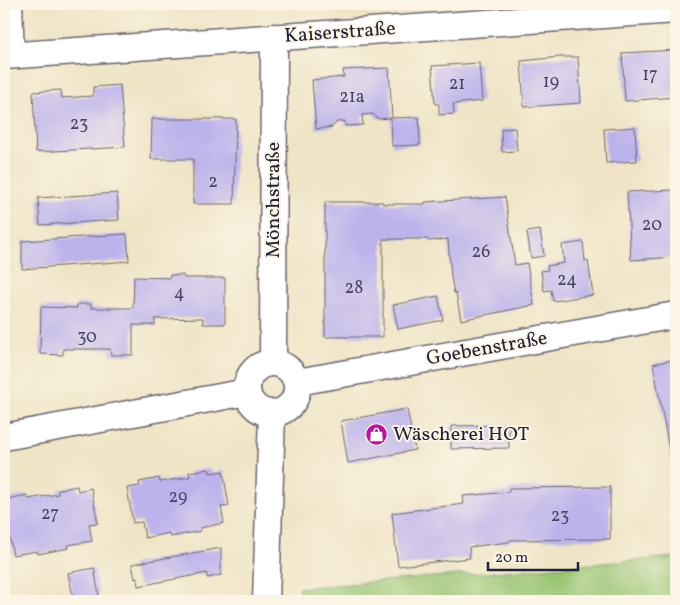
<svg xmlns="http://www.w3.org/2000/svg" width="680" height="605" viewBox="0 0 680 605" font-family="Vollkorn,serif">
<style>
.green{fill:#99c573;stroke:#5e7457}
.building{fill:#bdb3ec}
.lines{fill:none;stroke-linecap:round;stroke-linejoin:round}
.street-casing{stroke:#6a666c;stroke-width:29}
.street{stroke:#fff;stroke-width:26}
.labels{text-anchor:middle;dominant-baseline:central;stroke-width:4;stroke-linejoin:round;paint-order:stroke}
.number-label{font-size:18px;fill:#494667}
.street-label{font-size:20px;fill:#22223b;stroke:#fcf5e5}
.poi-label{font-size:20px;fill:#22223b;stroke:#fcf5e5;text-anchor:start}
</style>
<rect width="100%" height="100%" fill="#fcf5e5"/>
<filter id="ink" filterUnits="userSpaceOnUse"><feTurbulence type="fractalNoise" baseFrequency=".02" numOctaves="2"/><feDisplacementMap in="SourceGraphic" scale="10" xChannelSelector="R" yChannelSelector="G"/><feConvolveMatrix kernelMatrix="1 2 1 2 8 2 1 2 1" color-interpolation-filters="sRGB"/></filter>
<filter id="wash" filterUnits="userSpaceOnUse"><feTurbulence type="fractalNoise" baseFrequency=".0096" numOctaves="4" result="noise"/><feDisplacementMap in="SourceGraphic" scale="20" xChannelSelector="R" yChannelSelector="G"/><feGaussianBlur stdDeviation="1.12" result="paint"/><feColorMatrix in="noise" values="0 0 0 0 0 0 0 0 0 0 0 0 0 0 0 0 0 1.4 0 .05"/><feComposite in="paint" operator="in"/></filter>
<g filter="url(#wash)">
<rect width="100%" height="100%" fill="#efe4c6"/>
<polygon class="green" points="676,557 676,601 298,601 299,588"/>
<g id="blocks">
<g class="building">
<polygon points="676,50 676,97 625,101 622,53"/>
<polygon points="560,57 578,57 581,103 524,107 521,61"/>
<polygon points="479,63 482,101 453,104 454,114 439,115 439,104 435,104 432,66"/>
<polygon points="389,68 392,118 419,117 420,145 392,146 391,118 378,119 373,114 362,115 363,125 345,126 345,121 337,122 332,127 316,129 312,80 344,77 343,70"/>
<polygon points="120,85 125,147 36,152 33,92 61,90 62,98 93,96 93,87"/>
<polygon points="152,119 236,119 234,204 193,204 193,159 151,159"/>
<polygon points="635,127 637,161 606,163 604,129"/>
<polygon points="515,128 517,151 502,152 501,129"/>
<polygon points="676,190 676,257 631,260 627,192"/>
<polygon points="117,193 119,220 40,225 38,198"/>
<polygon points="505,197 515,265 527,263 534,305 461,320 456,293 454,293 451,277 448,239 429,241 428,239 383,239 383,337 325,337 325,202 383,202 383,204 425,204 425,202"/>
<polygon points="540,230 544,256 531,258 527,232"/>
<polygon points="127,234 129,261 22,269 22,241"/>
<polygon points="583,242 585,261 588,260 593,295 553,301 551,290 544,291 541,271 548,270 547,266 564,263 562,245"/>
<polygon points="170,275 183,275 184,278 225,278 225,324 203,324 203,318 155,319 155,325 133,325 133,355 111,355 110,349 63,349 63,355 40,354 41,307 77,308 77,304 91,304 91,308 133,308 134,277 170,278"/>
<polygon points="438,296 443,320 398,329 393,305"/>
<polygon points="4,315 8,315 7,387 4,387"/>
<polygon points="676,359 676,480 675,480 653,364"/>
<polygon points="407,409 415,450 348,463 341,421"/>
<polygon points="509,425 509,448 451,449 451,426"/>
<polygon points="209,469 210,473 223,471 229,506 221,507 224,523 200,528 201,531 170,537 169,533 145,538 142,522 133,523 127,488 140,486 139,482 159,478 160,482 190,477 189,472"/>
<polygon points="77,486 78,491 91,488 98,523 89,524 92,541 68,545 69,548 38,554 37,551 13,555 10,539 4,540 4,504 9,503 8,499 27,495 28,499 58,494 58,490"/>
<polygon points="610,487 610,539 510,540 509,542 469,547 470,558 398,566 392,513 464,504 463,496 509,492 509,488"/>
<polygon points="221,548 221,575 207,578 207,573 138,586 137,578 135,579 132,564"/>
<polygon points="94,568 99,595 95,596 96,601 74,601 68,573"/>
</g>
</g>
</g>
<g filter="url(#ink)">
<use href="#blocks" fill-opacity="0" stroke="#6a666c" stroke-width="1"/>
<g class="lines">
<defs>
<g id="street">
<polyline points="9,4 11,55"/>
<polyline points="4,56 676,10"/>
<polyline points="273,362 274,37"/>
<circle cx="272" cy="388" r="25"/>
<polyline points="297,382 676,315"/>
<polyline points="4,437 247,392"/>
<polyline points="266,601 272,414"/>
</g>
</defs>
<use href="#street" class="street-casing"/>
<use href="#street" class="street"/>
</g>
</g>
<defs>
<symbol id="shop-disc" viewBox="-11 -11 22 22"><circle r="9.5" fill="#b5179e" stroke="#fcf5e5"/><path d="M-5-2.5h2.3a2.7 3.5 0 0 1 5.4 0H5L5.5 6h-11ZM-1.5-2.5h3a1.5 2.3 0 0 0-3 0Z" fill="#fff"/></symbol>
</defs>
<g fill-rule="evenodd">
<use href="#shop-disc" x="364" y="422" width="25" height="25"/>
</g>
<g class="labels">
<g class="number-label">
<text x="650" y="75">17</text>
<text x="551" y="82">19</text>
<text x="457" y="84">21</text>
<text x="352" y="97">21a</text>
<text x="79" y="124">23</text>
<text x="213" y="182">2</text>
<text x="652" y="225">20</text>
<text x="481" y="252">26</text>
<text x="567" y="280">24</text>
<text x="354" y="288">28</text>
<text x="179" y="293">4</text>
<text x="87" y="337">30</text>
<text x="178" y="497">29</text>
<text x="50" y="514">27</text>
<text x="560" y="516">23</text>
</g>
<g class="street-label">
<text transform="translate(340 33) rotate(-4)">Kaiserstraße</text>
<text transform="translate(274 200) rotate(-90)">Mönchstraße</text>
<text transform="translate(487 349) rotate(-10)">Goebenstraße</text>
</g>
<g class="poi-label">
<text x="393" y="435">Wäscherei HOT</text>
</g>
</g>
<rect width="680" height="605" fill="none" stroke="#fcf5e5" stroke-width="20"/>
<path d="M488 562v8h90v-8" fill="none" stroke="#22223b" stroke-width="2.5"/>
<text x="495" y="562" font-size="15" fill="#22223b" stroke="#fcf5e5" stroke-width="4" paint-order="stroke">20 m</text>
</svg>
